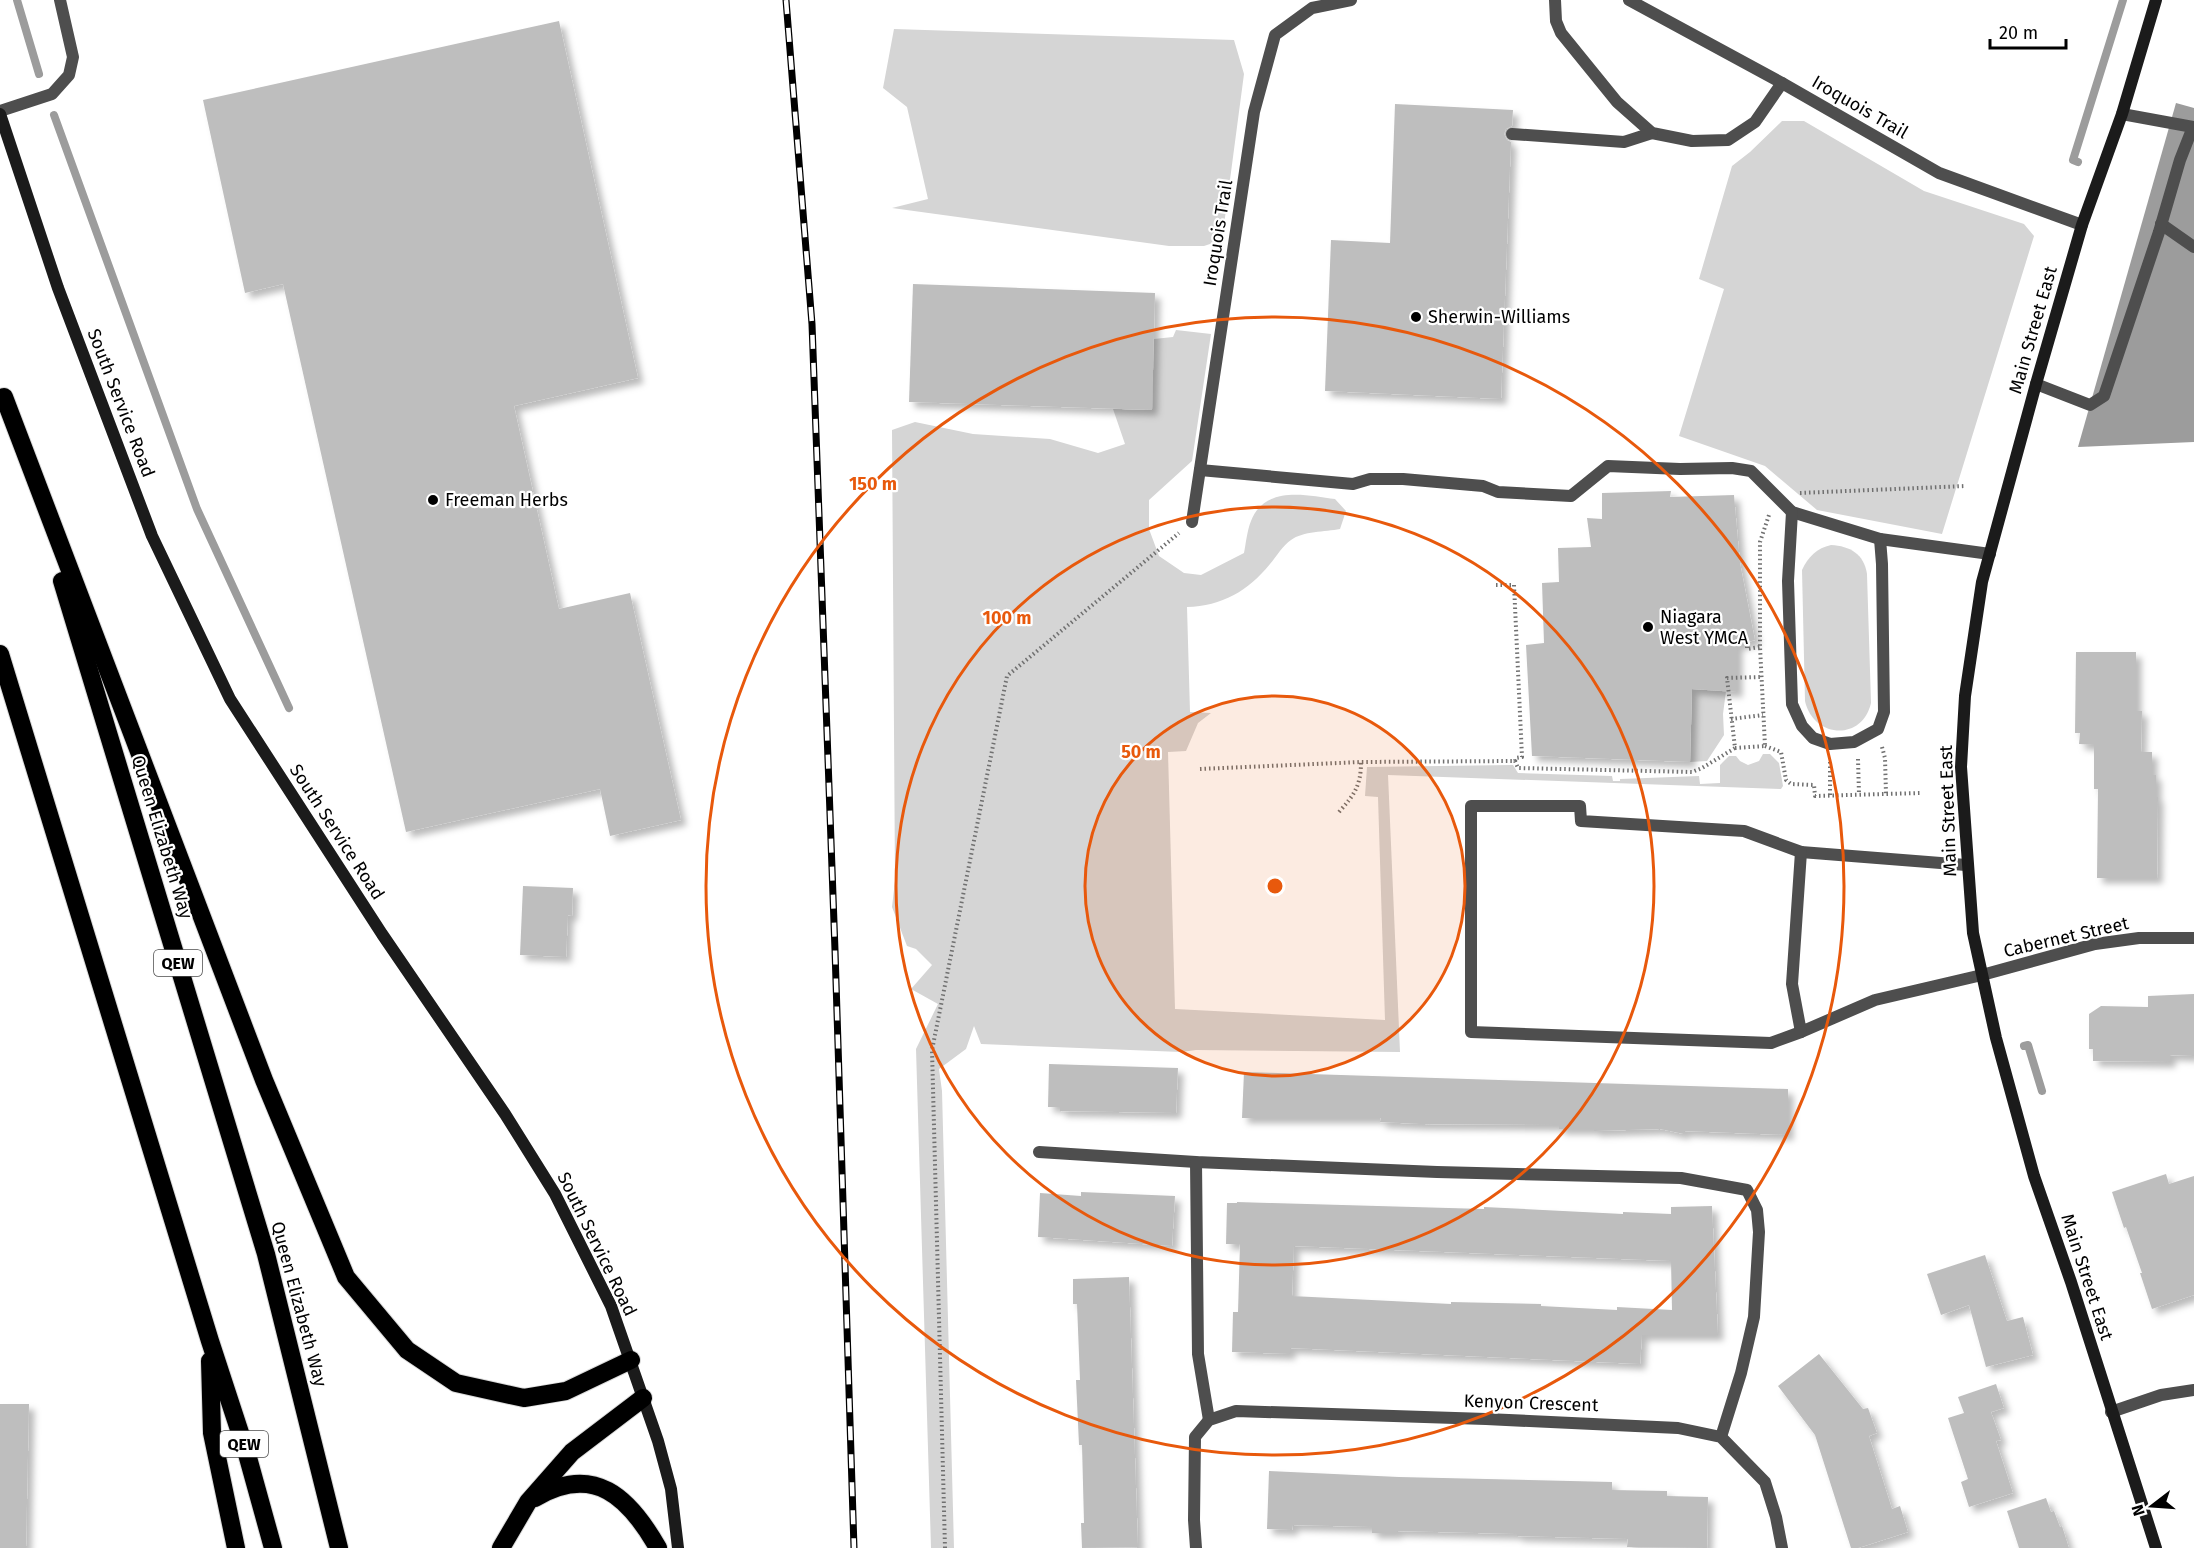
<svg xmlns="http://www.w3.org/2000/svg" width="2194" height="1548" viewBox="0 0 2194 1548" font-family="'Fira Sans',sans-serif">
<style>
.green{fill:#d5d5d5}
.water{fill:#9c9c9c}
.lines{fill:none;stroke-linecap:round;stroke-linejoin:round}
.stream{stroke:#9c9c9c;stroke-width:8}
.building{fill:#bebebe;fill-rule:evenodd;filter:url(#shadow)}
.highway-casing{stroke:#dbdbdb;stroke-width:20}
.path{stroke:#707070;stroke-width:4;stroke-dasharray:1.5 3;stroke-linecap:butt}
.lane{stroke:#4e4e4e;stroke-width:12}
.street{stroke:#4e4e4e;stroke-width:12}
.secondary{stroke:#1b1b1b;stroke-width:12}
.highway{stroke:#000;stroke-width:18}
.rail-casing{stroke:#000;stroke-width:7}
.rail{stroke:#fff;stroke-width:4.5;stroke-dasharray:14;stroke-linecap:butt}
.ring{fill:none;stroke:#e8590c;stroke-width:3}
.poi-dot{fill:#000;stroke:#fff;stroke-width:2}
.labels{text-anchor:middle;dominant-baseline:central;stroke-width:4.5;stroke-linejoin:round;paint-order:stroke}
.shield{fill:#fff;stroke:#4c4c4c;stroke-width:1.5}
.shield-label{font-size:16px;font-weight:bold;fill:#000}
.street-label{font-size:18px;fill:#000;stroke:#fff}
.poi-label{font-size:18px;fill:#000;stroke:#fff;text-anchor:start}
.centre{fill:#e8590c;stroke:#fff;stroke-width:3}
.ring-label{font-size:18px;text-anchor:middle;font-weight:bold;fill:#e8590c;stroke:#fff;stroke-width:4.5;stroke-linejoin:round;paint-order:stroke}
</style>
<defs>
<filter id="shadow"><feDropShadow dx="5.5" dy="5.5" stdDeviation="3" flood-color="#0004"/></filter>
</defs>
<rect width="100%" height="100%" fill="#fff"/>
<g class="green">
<polygon points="894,29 1234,40 1244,74 1222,240 1204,246 1169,246 892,208 928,199 907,107 883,88"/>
<polygon points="1782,121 1804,121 1924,191 2024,224 2034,236 1942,534 1817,510 1765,466 1679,436 1724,289 1699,279 1732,166 1750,152"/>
<path d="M1176,330L1211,334L1192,461L1149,500V529L1159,556L1184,573L1201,575L1244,553C1246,543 1247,531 1251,521C1265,485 1306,495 1335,499L1346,511L1340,529C1325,532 1303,531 1291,540C1283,545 1276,557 1270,564C1248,591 1222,606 1187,607L1190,712L1211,713L1198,723L1186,751L1168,752L1175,1009L1385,1020L1378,797L1365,796L1367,767L1513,765L1518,773L1612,776L1613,781H1620V779L1699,776L1700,784L1720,783V765L1729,756H1736L1740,761L1748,765L1759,761L1763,754H1770L1779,763L1783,786L1781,789L1388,775L1400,1052L1196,1050L1181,1052L981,1044L974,1026L966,1049L939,1069L942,1091L954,1548H931L916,1049L938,1004L911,989L932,965L916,949L907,946L892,907L895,881L892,430L915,422L973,434L1050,439L1098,453L1125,444L1113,409L1151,410L1154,339L1173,337Z"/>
<path d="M1831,545C1850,546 1864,554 1867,574L1871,703C1862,742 1813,738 1805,701L1802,570C1808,557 1817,548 1831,545Z"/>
<polygon points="1692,689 1726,691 1723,714 1724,735 1707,761 1690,762"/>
</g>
<polygon class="water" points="2176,103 2194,108 2194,442 2078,447"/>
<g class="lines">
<g class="stream">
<polyline points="17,0 39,74"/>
<polyline points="54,115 197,509 289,708"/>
<polyline points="2078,162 2073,160 2123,0"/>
<polyline points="2024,1046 2028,1045 2042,1091"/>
</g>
</g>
<g class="building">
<polygon points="559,21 638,378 514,406 559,609 630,593 681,820 610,836 600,789 406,832 283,284 245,293 203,100"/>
<polygon points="1395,104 1513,110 1512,126 1506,129 1504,134 1507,140 1511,142 1501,399 1325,391 1331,240 1390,243"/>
<polygon points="913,284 1155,293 1152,410 909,402"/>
<polygon points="1671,491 1670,497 1734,495 1740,563 1755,640 1737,645 1737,692 1692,689 1690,762 1532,756 1526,645 1544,643 1542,583 1559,582 1558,548 1591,547 1587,518 1602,519 1602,493"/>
<polygon points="2076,652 2136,652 2136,711 2142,711 2141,752 2152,752 2152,775 2156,775 2156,797 2158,797 2157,878 2097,878 2098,789 2094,789 2094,745 2079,744 2080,733 2075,733"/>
<polygon points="523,886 573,888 572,916 568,915 566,957 520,955"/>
<polygon points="2194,994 2194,1056 2170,1055 2170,1062 2093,1061 2093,1049 2089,1049 2089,1014 2101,1006 2148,1007 2148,996"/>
<polygon points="1049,1064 1178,1068 1176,1113 1060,1111 1060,1107 1048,1107"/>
<polygon points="1244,1072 1788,1089 1788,1135 1684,1131 1684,1134 1660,1129 1594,1131 1594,1129 1559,1129 1559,1125 1421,1124 1380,1122 1381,1118 1242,1118"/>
<polygon points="2166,1174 2169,1184 2194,1176 2194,1295 2152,1309 2140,1273 2142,1273 2126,1227 2124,1228 2112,1192"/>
<polygon points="1081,1192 1175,1196 1172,1246 1038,1237 1040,1193 1081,1196"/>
<path d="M1237,1202L1484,1209V1207L1623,1214V1212L1671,1214V1207L1712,1206L1718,1335H1642L1640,1364L1290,1348V1354L1232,1352L1233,1312H1238L1240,1244H1226L1227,1203H1237ZM1294,1246L1671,1261L1672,1310L1617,1307V1310L1541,1306V1304L1451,1302V1304L1292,1296Z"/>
<polygon points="1985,1255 2007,1321 2023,1317 2033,1355 1986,1367 1969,1305 1941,1315 1927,1274"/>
<polygon points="1129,1277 1138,1547 1082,1548 1081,1523 1084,1523 1082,1445 1079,1445 1076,1380 1080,1380 1077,1304 1073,1304 1073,1279"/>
<polygon points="1819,1354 1863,1409 1868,1408 1877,1433 1869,1436 1892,1509 1900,1506 1908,1532 1858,1548 1851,1548 1815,1435 1778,1386"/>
<polygon points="1996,1384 2004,1408 1991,1412 2001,1440 1996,1441 2013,1493 1969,1507 1961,1482 1968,1479 1948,1418 1964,1413 1958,1397"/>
<polygon points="0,1404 29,1404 26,1548 0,1548"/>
<polygon points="1269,1471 1399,1477 1612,1482 1612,1490 1667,1491 1667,1496 1708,1497 1707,1548 1627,1547 1628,1539 1517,1536 1517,1534 1397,1531 1397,1533 1372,1533 1372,1527 1293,1525 1292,1530 1267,1529"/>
<polygon points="2046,1498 2051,1512 2054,1511 2060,1527 2062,1526 2069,1548 2019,1548 2007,1511"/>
</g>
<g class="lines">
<defs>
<g id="highway">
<polyline points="4,397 264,1080 346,1277 407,1350 456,1383 524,1398 566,1391 631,1360"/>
<polyline points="62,581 266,1254 339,1548"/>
<polyline points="0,654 210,1341 247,1454 273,1548"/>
<polyline points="210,1361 212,1433 236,1548"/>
<path d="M535,1498C594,1463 629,1497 658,1548"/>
<polyline points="501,1548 528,1502 572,1452 643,1398"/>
</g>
</defs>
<use href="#highway" class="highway-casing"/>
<g class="path">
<polyline points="1800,493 1966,486"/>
<polyline points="1496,585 1514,585 1522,757 1516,758 1515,761"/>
<polyline points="1747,642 1747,649 1760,647"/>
<polyline points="1731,719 1763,715"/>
<polyline points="1765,746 1781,752 1786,780 1791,784 1814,785 1815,796 1921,793"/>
<polyline points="1882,747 1885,758 1886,794"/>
<polyline points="1735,748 1765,746 1760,647 1760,542 1769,515"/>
<polyline points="1858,759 1859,794"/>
<polyline points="1200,769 1361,762 1515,761 1518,768 1692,772 1702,768 1735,748 1727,678 1761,677"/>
<polyline points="1830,795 1830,760"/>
<path d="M1339,812C1354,795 1361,786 1361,762"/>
<polyline points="945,1548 932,1050 1007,676 1179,533"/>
</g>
<g class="lane">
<polyline points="1555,0 1556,21 1561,33 1617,102 1652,133 1692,141 1728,140 1755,122 1782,83"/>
<polyline points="0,111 52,94 69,75 73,57 60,0"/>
<polyline points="1512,134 1624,142 1652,133"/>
<polyline points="2161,224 2194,247"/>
<polyline points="2036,384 2090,405 2104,396 2159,232 2180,160 2193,127 2122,114"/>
<polyline points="1200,470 1353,484 1370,479 1403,479 1483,486 1498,492 1571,496 1608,466 1680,469 1732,468 1751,471 1792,512 1880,539 1990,554"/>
<polyline points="1792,512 1788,581 1792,704 1802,726 1813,738 1830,744 1854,742 1878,729 1884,712 1882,564 1880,539"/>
<polyline points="1966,865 1801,852 1792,984 1801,1032 1875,1000 1982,975"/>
<polyline points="1801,1032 1771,1043 1471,1032 1471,806 1580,806 1581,821 1744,831 1801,852"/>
<polyline points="1039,1152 1196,1162 1437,1172 1681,1178 1747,1190 1757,1210 1759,1232 1754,1317 1741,1373 1721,1437"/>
<polyline points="1196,1162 1198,1354 1209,1420"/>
</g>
<g class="street">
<polyline points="1629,0 1782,83 1939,173 2082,225"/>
<polyline points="1192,522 1254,112 1275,35 1312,8 1351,0"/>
<polyline points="1982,975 2095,944 2139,938 2194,938"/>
<polyline points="2111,1412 2161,1395 2194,1390"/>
<polyline points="1196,1548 1194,1520 1195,1437 1209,1420 1236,1411 1486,1419 1678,1428 1721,1437 1765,1482 1776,1517 1782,1548"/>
</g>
<g class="secondary">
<polyline points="0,114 58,288 152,536 230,699 382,934 505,1114 555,1194 611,1306 658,1441 671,1489 678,1548"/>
<polyline points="2156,1548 2071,1282 2034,1176 1996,1038 1973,933 1961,767 1965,696 1982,582 2036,384 2082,225 2122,114 2156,0"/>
</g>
<use href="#highway" class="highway"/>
<defs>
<polyline id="rail" points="786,0 812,324 835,950 854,1548"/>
</defs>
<use href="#rail" class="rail-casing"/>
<use href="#rail" class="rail"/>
</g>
<circle cx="1275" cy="886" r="190" fill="#e8590c" fill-opacity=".12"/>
<g class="ring">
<circle cx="1275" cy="886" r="190"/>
<circle cx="1275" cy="886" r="379"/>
<circle cx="1275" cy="886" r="569"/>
</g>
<g class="poi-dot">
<circle cx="1416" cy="317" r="6"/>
<circle cx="433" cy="500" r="6"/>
<circle cx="1648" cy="627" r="6"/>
</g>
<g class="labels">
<g class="shield">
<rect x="154" y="950" width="48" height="26" rx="4.5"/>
<rect x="220" y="1431" width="48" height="26" rx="4.5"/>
</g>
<g class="shield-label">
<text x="178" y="963">QEW</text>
<text x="244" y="1444">QEW</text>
</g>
<g class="street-label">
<text transform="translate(1860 107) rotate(30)">Iroquois Trail</text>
<text transform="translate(1218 233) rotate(-81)">Iroquois Trail</text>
<text transform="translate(2033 330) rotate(-74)">Main Street East</text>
<text transform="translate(121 403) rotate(69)">South Service Road</text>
<text transform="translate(1948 811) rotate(-92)">Main Street East</text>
<text transform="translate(337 832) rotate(57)">South Service Road</text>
<text transform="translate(162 837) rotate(73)">Queen Elizabeth Way</text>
<text transform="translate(2066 937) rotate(-13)">Cabernet Street</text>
<text transform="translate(597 1244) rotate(64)">South Service Road</text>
<text transform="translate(2087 1277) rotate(72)">Main Street East</text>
<text transform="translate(299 1304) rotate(75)">Queen Elizabeth Way</text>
<text transform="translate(1531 1403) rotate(2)">Kenyon Crescent</text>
</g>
<g class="poi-label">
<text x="1428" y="317">Sherwin-Williams</text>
<text x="445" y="500">Freeman Herbs</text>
<text x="1660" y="617">Niagara<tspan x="1660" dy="21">West YMCA</tspan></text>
</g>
</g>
<circle cx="1275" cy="886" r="9" class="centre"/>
<g class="ring-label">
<text x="873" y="490">150 m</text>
<text x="1007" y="624">100 m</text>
<text x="1141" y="758">50 m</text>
</g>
<g transform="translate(2152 1506) rotate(253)" stroke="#ffffff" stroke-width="4.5" paint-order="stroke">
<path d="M0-4.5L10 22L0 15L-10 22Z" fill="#000000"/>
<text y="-9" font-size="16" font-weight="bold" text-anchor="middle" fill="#000000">N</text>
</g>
<path d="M1990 39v9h76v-9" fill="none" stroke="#000000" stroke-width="3"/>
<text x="1999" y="39" font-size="18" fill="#000000" stroke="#ffffff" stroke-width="4.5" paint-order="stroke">20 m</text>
</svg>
